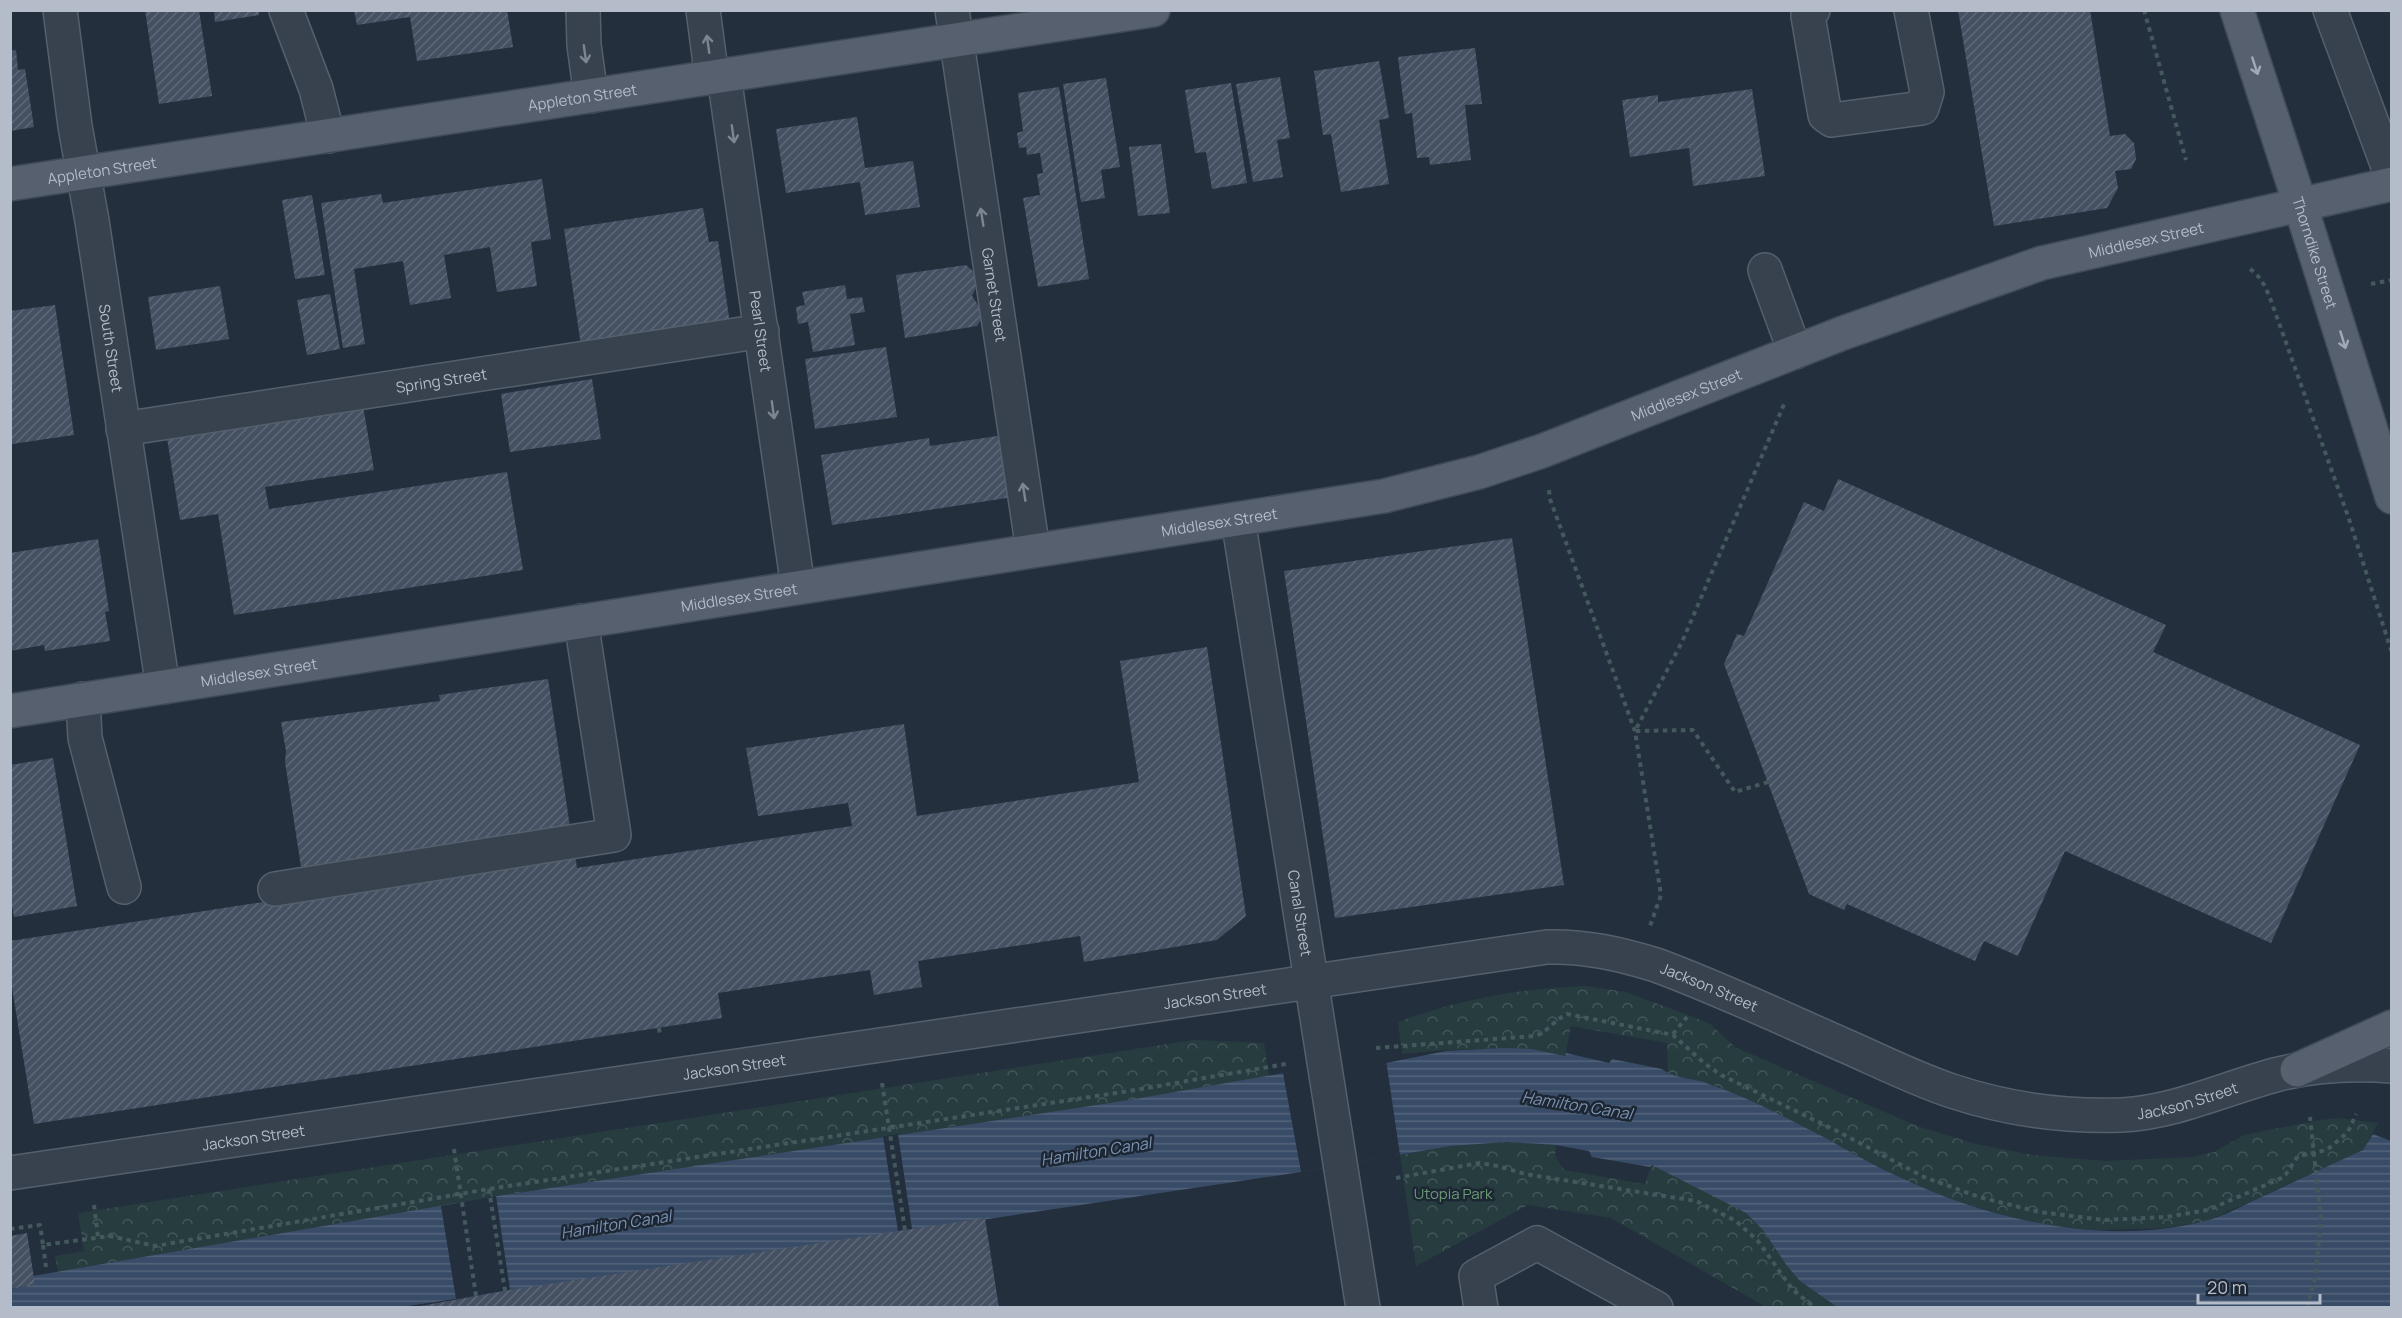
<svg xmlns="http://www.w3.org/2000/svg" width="2402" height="1318" viewBox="0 0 2402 1318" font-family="Manrope,sans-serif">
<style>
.forest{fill:url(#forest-crowns)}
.water{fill:url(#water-rules)}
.pier{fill:#242f3e}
.building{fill:url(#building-hatch)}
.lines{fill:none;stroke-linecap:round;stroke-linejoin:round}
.minor-casing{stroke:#565f6c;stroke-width:36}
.major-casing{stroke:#414a57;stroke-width:36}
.path{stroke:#44595c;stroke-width:4;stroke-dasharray:4.5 4.5;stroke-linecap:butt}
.minor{stroke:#38414e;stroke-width:33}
.major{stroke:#56606e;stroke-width:33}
.oneway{stroke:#7c8592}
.oneway2{stroke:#a1aab7}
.labels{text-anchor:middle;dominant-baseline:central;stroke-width:5;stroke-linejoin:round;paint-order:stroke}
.street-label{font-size:15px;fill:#b4bcc9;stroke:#1d2633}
.park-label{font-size:15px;fill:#6b9a76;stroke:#1d2633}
.water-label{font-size:16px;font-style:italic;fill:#7c92b1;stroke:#1d2633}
</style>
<defs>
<pattern id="forest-crowns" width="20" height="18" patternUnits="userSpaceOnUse" patternTransform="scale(1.5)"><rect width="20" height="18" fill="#263c3f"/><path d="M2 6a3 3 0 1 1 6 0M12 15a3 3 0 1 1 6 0" fill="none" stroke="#435659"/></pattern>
<pattern id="water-rules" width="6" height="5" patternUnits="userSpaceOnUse" patternTransform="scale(1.5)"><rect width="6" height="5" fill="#394c67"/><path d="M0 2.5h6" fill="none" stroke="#53647b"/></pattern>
<pattern id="building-hatch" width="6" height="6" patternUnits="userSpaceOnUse" patternTransform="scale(1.5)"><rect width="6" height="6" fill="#455162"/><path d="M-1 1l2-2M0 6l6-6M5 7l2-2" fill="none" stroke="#5d6877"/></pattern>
</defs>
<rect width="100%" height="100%" fill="#242f3e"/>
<g class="forest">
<path d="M1585,986L1626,992L1709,1023L1735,1047L1917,1126L1976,1144L2033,1155L2106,1161L2192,1157L2214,1152L2244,1135L2320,1120L2339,1118L2378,1123L2363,1150L2207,1221L2166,1228L2091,1230L2051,1226L2006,1216L1936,1194L1896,1176L1771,1111L1730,1092L1708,1083L1668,1074L1667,1043L1571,1026L1565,1057C1511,1045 1456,1048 1402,1054L1398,1022C1456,1000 1522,988 1585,986Z"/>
<polygon points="1194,1040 1264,1043 1269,1076 1129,1100 491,1197 58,1272 55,1256 84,1251 78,1213"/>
<polygon points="1507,1142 1556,1145 1555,1156 1564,1170 1645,1184 1652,1164 1746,1213 1763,1230 1787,1266 1800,1281 1836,1307 1766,1307 1611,1218 1528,1205 1416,1266 1400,1155 1450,1146"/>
</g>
<path class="water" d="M1503,1048L1531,1049L1565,1056L1566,1053L1609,1063L1612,1059L1662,1069C1674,1079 1695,1078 1709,1084C1741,1095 1771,1110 1800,1125C1833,1141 1864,1161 1897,1176C1988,1220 2105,1247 2205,1221C2224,1216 2242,1206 2259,1198C2294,1182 2328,1166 2363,1150L2373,1134L2391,1141V1307H1837L1800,1281L1787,1266L1763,1230L1746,1213L1652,1165L1650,1167L1592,1157L1589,1151L1556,1145L1507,1142L1450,1146L1301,1172L401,1307L11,1308V1289L34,1285L33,1276L491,1197L1129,1100L1284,1073L1325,1067L1386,1063L1446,1051Z"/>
<g class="pier">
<polygon points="1386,1060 1400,1155 1301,1172 1283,1073 1349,1063"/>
<polygon points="898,1134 912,1229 898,1231 883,1136"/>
<polygon points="496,1196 510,1290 456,1299 441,1206"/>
</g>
<g class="building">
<polygon points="145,10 199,10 212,96 159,104"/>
<polygon points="214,10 259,10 259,15 215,22"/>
<polygon points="354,10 507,10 513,47 417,61 410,17 357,25"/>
<polygon points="1958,10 2090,10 2110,136 2125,134 2134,143 2136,159 2131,169 2115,171 2118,188 2107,208 1994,226"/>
<polygon points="1475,48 1482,104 1465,105 1471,160 1430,165 1429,157 1417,158 1412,113 1405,114 1398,57"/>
<polygon points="16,50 18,70 25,69 34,127 10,131 10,51"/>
<polygon points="1379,61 1389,118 1379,120 1389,184 1341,192 1331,134 1323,135 1314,71"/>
<polygon points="1280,77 1290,138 1277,140 1283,177 1253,182 1236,84"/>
<polygon points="1106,78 1120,167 1101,170 1105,198 1081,202 1063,84"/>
<polygon points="1231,83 1247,183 1212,189 1206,152 1195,153 1185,90"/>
<polygon points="1059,87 1089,279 1038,287 1023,198 1040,195 1037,174 1043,173 1040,153 1027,155 1026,147 1019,148 1017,133 1023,131 1018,93"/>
<polygon points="1752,89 1765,176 1693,186 1689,148 1630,157 1622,100 1658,95 1658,102"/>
<polygon points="857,117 865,168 913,161 920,207 865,215 860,182 786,193 776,129"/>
<polygon points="1161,144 1170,213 1138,216 1129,147"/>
<polygon points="542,179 551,239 531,242 537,286 497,292 490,247 444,255 451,298 410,305 403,261 354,269 365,344 343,348 321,203 381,194 383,203"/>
<polygon points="312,195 325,275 295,279 282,200"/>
<polygon points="703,208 709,242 718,241 730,324 581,346 564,229"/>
<polygon points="966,265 974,272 977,285 972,296 982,311 983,316 977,326 905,338 896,275"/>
<polygon points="845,285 847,299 862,297 865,312 850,314 855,345 813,352 808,322 798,324 796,307 805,305 802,292"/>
<polygon points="220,286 229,339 156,350 148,297"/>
<polygon points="330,294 340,349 307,355 297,300"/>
<polygon points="55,305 74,435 12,444 10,311"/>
<polygon points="886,347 897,417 815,429 805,359"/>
<polygon points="592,379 601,439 510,452 501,394"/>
<polygon points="363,406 374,470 265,487 269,509 507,472 523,570 234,615 218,514 180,520 167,438"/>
<polygon points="1004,435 1013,497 832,525 821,455 929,438 930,446"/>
<polygon points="1838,479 2166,625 2153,652 2360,745 2271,943 2065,851 2018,956 1984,941 1975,961 1847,904 1844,910 1809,894 1724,664 1737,634 1744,636 1804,502 1824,511"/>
<polygon points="1512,538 1564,885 1335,918 1284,571"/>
<polygon points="98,539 109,611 105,612 110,641 45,651 44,645 10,651 10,553"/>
<polygon points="1207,647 1246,916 1217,940 1084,962 1080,936 918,961 922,987 874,995 870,970 718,993 722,1018 34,1124 10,975 10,941 575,854 577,868 852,826 848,803 758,816 746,748 904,724 917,816 1139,782 1120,661"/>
<polygon points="548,679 570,827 352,866 351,859 301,867 285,762 286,751 281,722 440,701 439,695"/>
<polygon points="53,758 77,906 14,917 10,896 10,765"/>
<polygon points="985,1218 999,1308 409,1308 510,1290"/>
<polygon points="27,1233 35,1285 10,1289 10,1236"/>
</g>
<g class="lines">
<defs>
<g id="minor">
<path id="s1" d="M60,10L75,126L92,221L163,687"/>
<polyline points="286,10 316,89 328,136"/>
<polyline points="583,10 584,45 591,96"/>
<polyline points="703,10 712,78"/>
<path id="s2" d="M952,10L1033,550"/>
<polyline points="1813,10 1808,16 1825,115 1832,120 1922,108 1927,92 1911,10"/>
<polyline points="2330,10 2392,177"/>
<path id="s3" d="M724,76L798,587"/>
<polyline points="1765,270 1795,352"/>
<path id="s4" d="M123,429L762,331"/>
<path id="s5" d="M1238,519L1363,1308"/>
<polyline points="83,699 85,738 124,887"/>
<polyline points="275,889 614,835 581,621"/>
<path id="s6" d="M10,1173L1547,947C1586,946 1620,954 1656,965C1721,989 1784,1019 1848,1047C1882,1062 1916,1079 1952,1091C2006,1109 2065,1117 2122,1115C2176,1112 2223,1089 2275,1075C2313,1065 2352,1063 2392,1066"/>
<polyline points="1481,1308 1476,1276 1537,1243 1656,1308"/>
</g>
<g id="major">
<path id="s7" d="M2237,10L2300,204L2392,497"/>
<path id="s8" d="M10,184L1153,10"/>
<path id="s9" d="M10,711L1384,496L1479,472L1542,451L1843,333L2042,263L2392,184"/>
<polyline points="2297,1070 2392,1027"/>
</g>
</defs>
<use href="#minor" class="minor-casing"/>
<use href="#major" class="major-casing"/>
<g class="path">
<polyline points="2144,10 2186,160"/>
<path d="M2250,269C2264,279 2268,293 2274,309L2349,519L2392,653"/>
<polyline points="2371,284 2392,280"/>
<polyline points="1549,490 1550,499 1635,731 1661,895 1650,926"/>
<polyline points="1768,782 1735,792 1693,730 1635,731 1682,642 1785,402"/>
<polyline points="659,1028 660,1036"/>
<polyline points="1673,1034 1687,1017"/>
<path d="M1376,1048L1535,1036C1548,1032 1554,1020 1567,1014L1673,1035L1704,1063L1721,1075L1835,1130L1924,1177L1979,1197L2039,1212L2104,1220L2166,1217L2208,1210L2284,1177L2298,1156L2327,1150L2348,1132L2356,1114"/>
<polyline points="882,1083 905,1230"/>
<polyline points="454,1149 476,1296"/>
<polyline points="1396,1178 1479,1163 1498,1166 1525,1174 1696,1201 1736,1221 1758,1241 1792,1289 1815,1308"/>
<polyline points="489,1189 505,1291"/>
<polyline points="94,1205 98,1237"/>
<polyline points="10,1229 40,1225 43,1245 110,1236 155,1246 489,1189 1129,1091 1286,1064"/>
<polyline points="43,1245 46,1267"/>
<polyline points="2307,1308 2315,1278 2321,1220 2310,1117"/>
</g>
<use href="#minor" class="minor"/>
<use href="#major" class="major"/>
</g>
<defs><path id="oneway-shaft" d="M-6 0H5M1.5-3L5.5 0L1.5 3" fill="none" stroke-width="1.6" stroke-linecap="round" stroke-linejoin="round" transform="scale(1.5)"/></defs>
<g class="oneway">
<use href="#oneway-shaft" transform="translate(708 44) rotate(-98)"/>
<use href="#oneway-shaft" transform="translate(585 54) rotate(82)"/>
<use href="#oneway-shaft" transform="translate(733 134) rotate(82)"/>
<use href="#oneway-shaft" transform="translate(982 217) rotate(-99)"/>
<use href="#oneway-shaft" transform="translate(773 410) rotate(82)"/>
<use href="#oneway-shaft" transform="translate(1024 492) rotate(-99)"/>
</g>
<g class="oneway2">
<use href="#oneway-shaft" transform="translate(2255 66) rotate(72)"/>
<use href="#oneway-shaft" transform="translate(2343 340) rotate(73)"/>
</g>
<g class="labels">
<g class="street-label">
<text stroke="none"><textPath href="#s8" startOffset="579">Appleton Street</textPath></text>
<text stroke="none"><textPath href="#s8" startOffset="93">Appleton Street</textPath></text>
<text stroke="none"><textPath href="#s9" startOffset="2196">Middlesex Street</textPath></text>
<text stroke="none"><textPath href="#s7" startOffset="255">Thorndike Street</textPath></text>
<text stroke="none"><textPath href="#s2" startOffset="288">Garnet Street</textPath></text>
<text stroke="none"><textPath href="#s3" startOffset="258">Pearl Street</textPath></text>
<text stroke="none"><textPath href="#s1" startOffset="342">South Street</textPath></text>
<text stroke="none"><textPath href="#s4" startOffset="322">Spring Street</textPath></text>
<text stroke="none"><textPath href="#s9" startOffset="1710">Middlesex Street</textPath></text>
<text stroke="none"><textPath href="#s9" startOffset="1224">Middlesex Street</textPath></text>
<text stroke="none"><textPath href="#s9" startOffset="738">Middlesex Street</textPath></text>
<text stroke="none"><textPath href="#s9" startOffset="252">Middlesex Street</textPath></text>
<text stroke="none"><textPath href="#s5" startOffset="399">Canal Street</textPath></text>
<text stroke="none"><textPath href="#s6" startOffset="1722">Jackson Street</textPath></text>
<text stroke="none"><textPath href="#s6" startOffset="1218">Jackson Street</textPath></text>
<text stroke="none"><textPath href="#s6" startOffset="732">Jackson Street</textPath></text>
<text stroke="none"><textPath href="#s6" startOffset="2226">Jackson Street</textPath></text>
<text stroke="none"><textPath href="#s6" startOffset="246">Jackson Street</textPath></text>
</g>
<g class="park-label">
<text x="1453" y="1193">Utopia Park</text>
</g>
<g class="water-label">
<text transform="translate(1577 1105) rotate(9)">Hamilton Canal</text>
<text transform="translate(1096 1151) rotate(-9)">Hamilton Canal</text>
<text transform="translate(616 1224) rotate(-9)">Hamilton Canal</text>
</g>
</g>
<rect width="2402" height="1318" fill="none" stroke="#b4bcc9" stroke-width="24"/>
<path d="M2198 1294v9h122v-9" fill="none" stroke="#b4bcc9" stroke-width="3"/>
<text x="2207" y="1294" font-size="18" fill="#b4bcc9" stroke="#1d2633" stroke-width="4.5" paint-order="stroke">20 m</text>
</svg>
